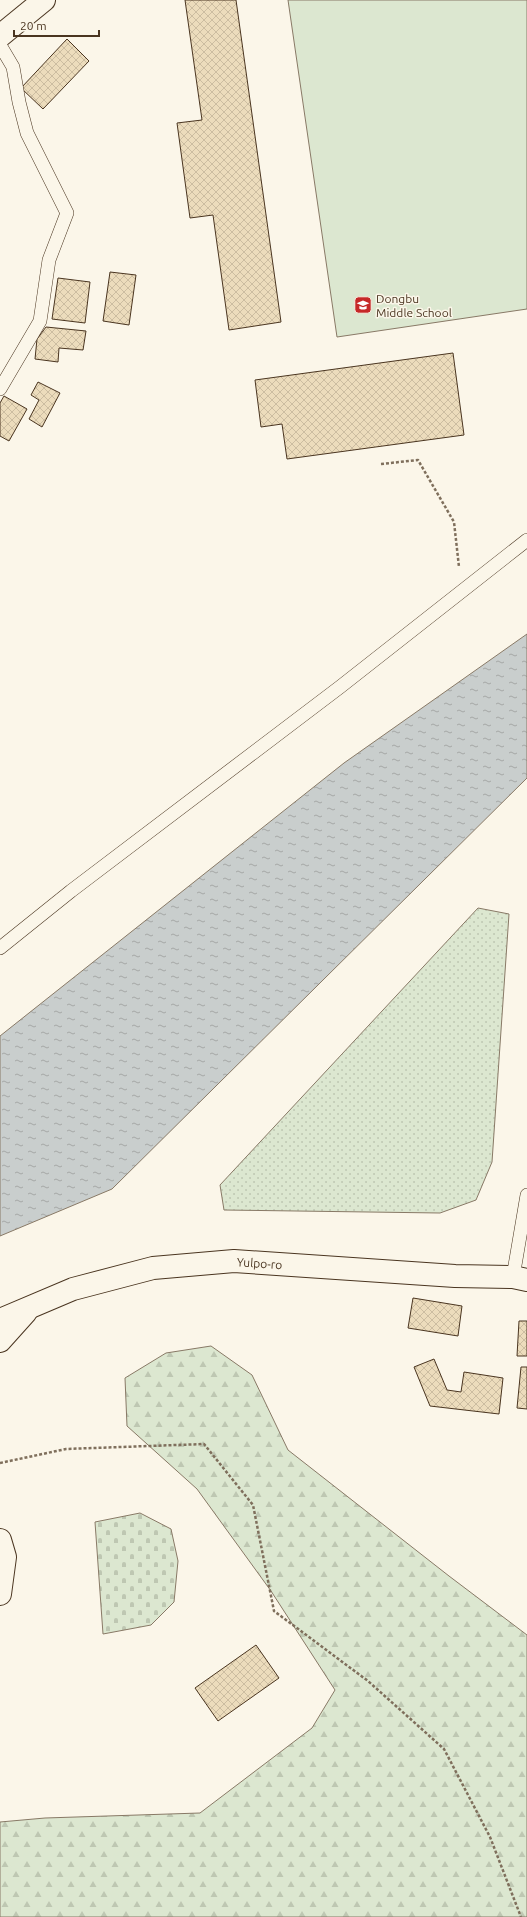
<svg xmlns="http://www.w3.org/2000/svg" width="527" height="1917" viewBox="0 0 527 1917" font-family="Ubuntu,sans-serif">
<style>
.green{fill:url(#green-dots);stroke:#887966}
.forest{fill:url(#forest-firs);stroke:#887966}
.cemetery{fill:url(#cemetery-stones);stroke:#887966}
.pitch{fill:#dce7d0;stroke:#887966}
.water{fill:url(#water-ripples);stroke:#887966}
.building{fill:url(#building-cross-hatch);stroke:#4a3520}
.lines{fill:none;stroke-linecap:round;stroke-linejoin:round}
.service-casing{stroke:#4a3520;stroke-width:14}
.minor-casing{stroke:#4a3520;stroke-width:24}
.tertiary-casing{stroke:#4a3520;stroke-width:24}
.primary-casing{stroke:#4a3520;stroke-width:24}
.path{stroke:#7f6f5c;stroke-width:2.5;stroke-dasharray:3 2;stroke-linecap:butt}
.service{stroke:#fbf6e9;stroke-width:13}
.minor{stroke:#fbf6e9;stroke-width:22}
.tertiary{stroke:#fbf6e9;stroke-width:22}
.primary{stroke:#fbf6e9;stroke-width:22}
.labels{text-anchor:middle;dominant-baseline:central;stroke-width:3;stroke-linejoin:round;paint-order:stroke}
.poi-label{font-size:12px;fill:#4a3520;stroke:#fbf6e9;text-anchor:start}
.street-label{font-size:12px;fill:#4a3520;stroke:#fbf6e9}
</style>
<defs>
<pattern id="green-dots" width="8" height="8" patternUnits="userSpaceOnUse"><rect width="8" height="8" fill="#dce7d0"/><path d="M2 2h.1M6 6h.1" fill="none" stroke="#bec7b2" stroke-width="1.8" stroke-linecap="round"/></pattern>
<pattern id="forest-firs" width="22" height="20" patternUnits="userSpaceOnUse"><rect width="22" height="20" fill="#dce7d0"/><path d="M5 1l3.5 6h-7zM16 11l3.5 6h-7z" fill="#bec7b2"/></pattern>
<pattern id="cemetery-stones" width="16" height="16" patternUnits="userSpaceOnUse"><rect width="16" height="16" fill="#dce7d0"/><path d="M2 7V4a2 2 0 0 1 4 0v3zM10 15v-3a2 2 0 0 1 4 0v3z" fill="#bec7b2"/></pattern>
<pattern id="water-ripples" width="26" height="14" patternUnits="userSpaceOnUse"><rect width="26" height="14" fill="#c9cecd"/><path d="M2 4q2-2 4 0t4 0M15 11q2-2 4 0t4 0" fill="none" stroke="#a5a8a6"/></pattern>
<pattern id="building-cross-hatch" width="8" height="8" patternUnits="userSpaceOnUse"><rect width="8" height="8" fill="#ecdcbc"/><path d="M0 0l8 8M0 8l8-8" fill="none" stroke="#ccbda1"/></pattern>
</defs>
<rect width="100%" height="100%" fill="#fbf6e9"/>
<polygon class="green" points="478,908 509,914 492,1162 476,1200 440,1213 224,1210 220,1185"/>
<polygon class="forest" points="211,1346 252,1375 288,1450 449,1576 527,1635 527,1917 0,1917 0,1822 45,1818 200,1813 312,1728 335,1690 271,1591 197,1489 127,1426 125,1378 166,1353"/>
<polygon class="cemetery" points="140,1513 171,1529 178,1561 174,1602 151,1625 103,1634 95,1522"/>
<polygon class="pitch" points="288,0 527,0 527,309 337,337"/>
<polygon class="water" points="527,634 527,778 112,1189 0,1236 0,1036 344,763"/>
<g class="building">
<polygon points="185,0 236,0 281,322 229,330 213,215 190,218 177,123 202,120"/>
<polygon points="67,39 89,61 43,109 21,88"/>
<polygon points="110,272 136,275 129,325 103,321"/>
<polygon points="58,278 90,282 85,323 52,319"/>
<polygon points="46,327 86,331 83,350 59,348 58,362 35,359 37,339"/>
<polygon points="453,353 464,435 287,459 282,424 261,427 255,380"/>
<polygon points="38,382 60,393 42,427 29,419 39,400 31,395"/>
<polygon points="4,396 27,409 9,441 0,436 0,403"/>
<polygon points="413,1298 462,1306 458,1336 408,1328"/>
<polygon points="519,1321 527,1321 527,1356 517,1356"/>
<polygon points="434,1359 447,1390 461,1392 464,1372 503,1378 499,1414 430,1406 414,1367"/>
<polygon points="521,1367 527,1367 527,1409 517,1408"/>
<polygon points="256,1645 279,1678 218,1721 195,1688"/>
</g>
<g class="lines">
<defs>
<g id="service">
<polyline points="0,45 13,67 19,102 27,133 67,213 49,260 40,321 0,389"/>
<polyline points="0,948 71,891 340,687 527,540"/>
<polyline points="513,1277 527,1195"/>
</g>
<polyline id="minor" points="0,36 44,0"/>
<g id="tertiary">
<path id="s1" d="M0,1320L73,1289L153,1268L234,1261L455,1276L513,1277L527,1280"/>
<polyline points="0,1341 26,1312"/>
</g>
<polyline id="primary" points="0,1540 5,1557 0,1594"/>
</defs>
<use href="#service" class="service-casing"/>
<use href="#minor" class="minor-casing"/>
<use href="#tertiary" class="tertiary-casing"/>
<use href="#primary" class="primary-casing"/>
<g class="path">
<polyline points="381,464 418,460 454,522 459,567"/>
<polyline points="0,1463 66,1449 204,1444 253,1505 274,1611 368,1681 444,1749 490,1837 521,1917"/>
</g>
<use href="#service" class="service"/>
<use href="#minor" class="minor"/>
<use href="#tertiary" class="tertiary"/>
<use href="#primary" class="primary"/>
</g>
<defs>
<symbol id="school-square" viewBox="-11 -11 22 22"><rect x="-9" y="-9" width="18" height="18" rx="4" fill="#c62828" stroke="#fbf6e9"/><path d="M0-5L7-2L0 1L-7-2ZM-4 1L0 2.5L4 1V4Q0 6-4 4Z" fill="#fff"/></symbol>
</defs>
<g fill-rule="evenodd">
<use href="#school-square" x="353" y="295" width="20" height="20"/>
</g>
<g class="labels">
<g class="poi-label">
<text x="376" y="298">Dongbu<tspan x="376" dy="14">Middle School</tspan></text>
</g>
<g class="street-label">
<text stroke="none"><textPath href="#s1" startOffset="269">Yulpo-ro</textPath></text>
</g>
</g>
<path d="M14 30v6h85v-6" fill="none" stroke="#4a3520" stroke-width="2"/>
<text x="20" y="30" font-size="12" fill="#4a3520" stroke="#fbf6e9" stroke-width="3" paint-order="stroke">20 m</text>
</svg>
